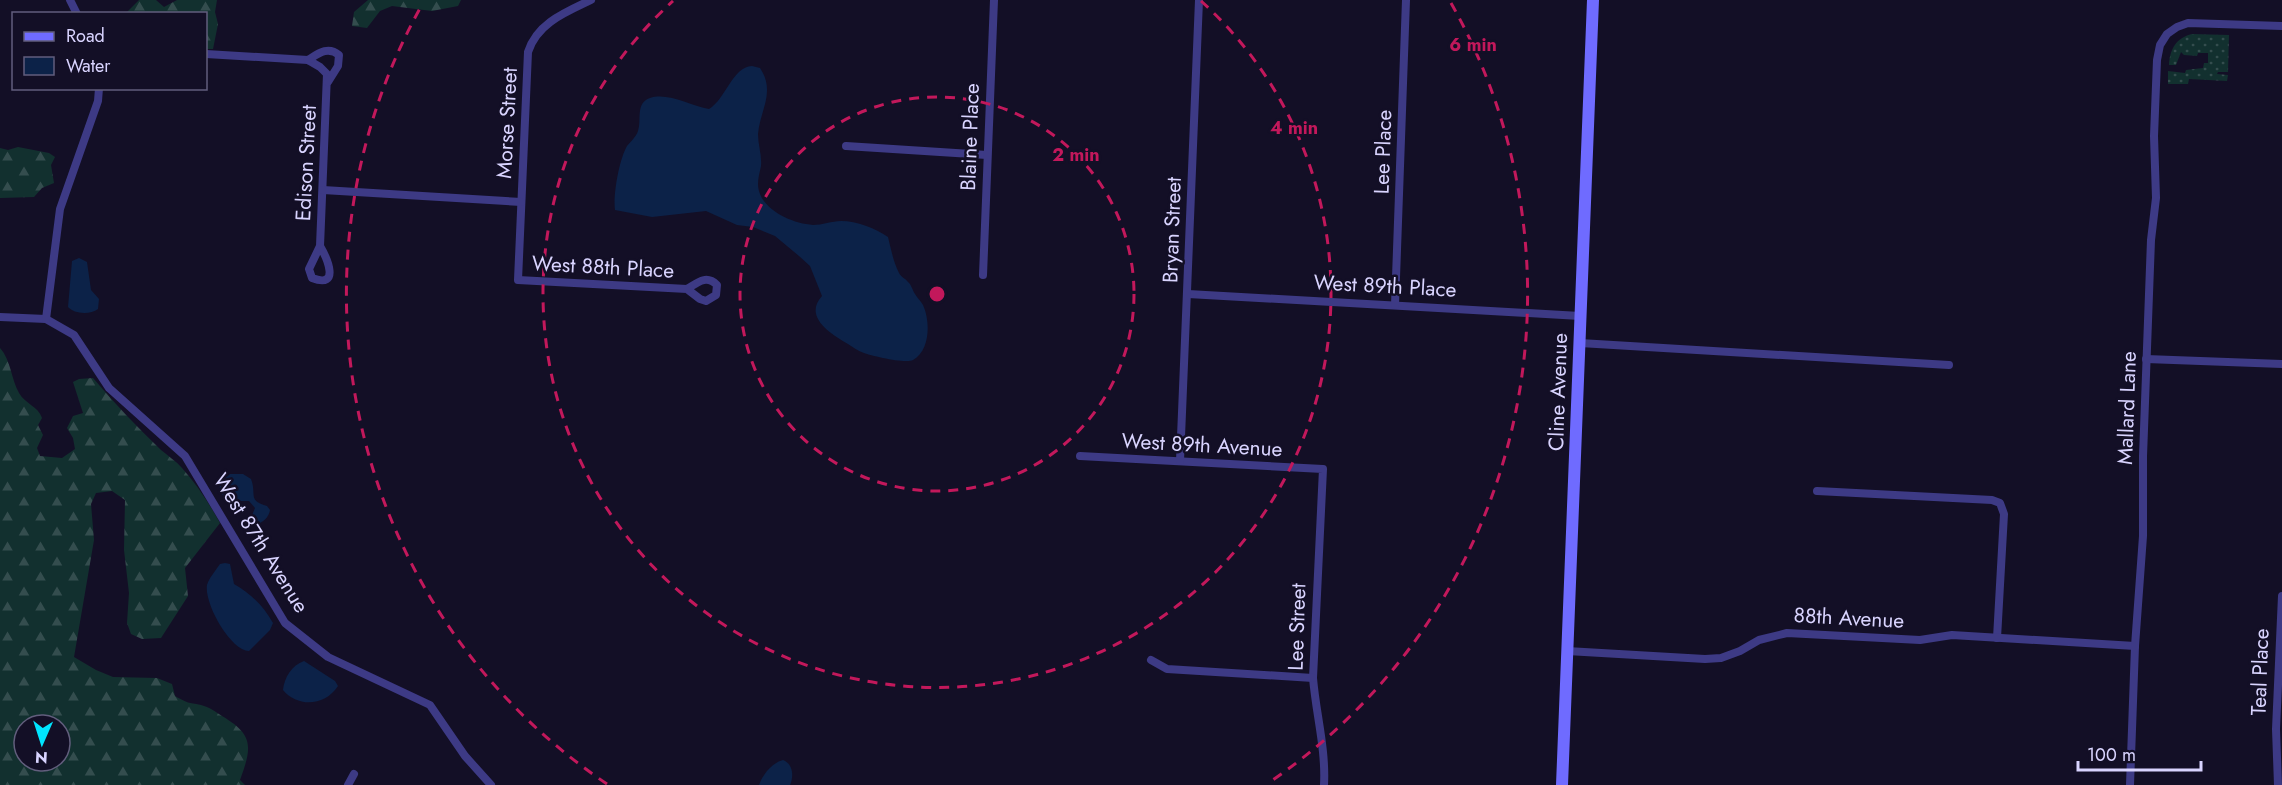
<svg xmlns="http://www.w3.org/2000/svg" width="2282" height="785" viewBox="0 0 2282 785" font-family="Jost,sans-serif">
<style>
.grass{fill:url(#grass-dots)}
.forest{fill:url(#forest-firs);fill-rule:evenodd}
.water{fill:#0c2248}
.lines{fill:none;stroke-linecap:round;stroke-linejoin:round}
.street{stroke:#3d3a85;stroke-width:8}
.secondary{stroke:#6f6bff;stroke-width:12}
.ring{fill:none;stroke:#c2185b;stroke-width:3;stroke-dasharray:10 8}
.labels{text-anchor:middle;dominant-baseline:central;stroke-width:5;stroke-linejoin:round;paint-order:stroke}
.street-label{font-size:21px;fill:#d9d4ff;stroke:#130f26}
.centre{fill:#c2185b;stroke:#130f26;stroke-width:3}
.ring-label{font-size:18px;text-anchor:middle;font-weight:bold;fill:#c2185b;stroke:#130f26;stroke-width:5;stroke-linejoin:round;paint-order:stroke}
</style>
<defs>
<pattern id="grass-dots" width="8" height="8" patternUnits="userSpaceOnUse" patternTransform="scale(1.5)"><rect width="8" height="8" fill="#12302f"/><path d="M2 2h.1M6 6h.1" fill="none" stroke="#344d4e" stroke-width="1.8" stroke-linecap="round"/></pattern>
<pattern id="forest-firs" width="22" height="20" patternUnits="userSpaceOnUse" patternTransform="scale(1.5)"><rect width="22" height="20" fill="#12302f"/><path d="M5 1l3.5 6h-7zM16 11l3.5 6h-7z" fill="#344d4e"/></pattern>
</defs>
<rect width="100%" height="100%" fill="#130f26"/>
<path class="grass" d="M2192,34L2229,35L2228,72H2218L2217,74L2228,75L2227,81L2189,79L2188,84H2168V71L2185,73L2186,70L2203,68L2204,63H2208V53H2198L2197,56L2184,55L2181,52L2176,65H2169C2170,49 2176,38 2192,34Z"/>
<g class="forest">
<polygon points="139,0 156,0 164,7 177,0 217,0 215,12 218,24 213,49 206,49 206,14 126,13"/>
<polygon points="368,0 461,0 458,6 432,11 392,6 380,11 367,28 352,26 354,12"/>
<polygon points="18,147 49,153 55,157 51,165 54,183 42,188 34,197 0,198 0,148 8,150"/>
<path d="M0,348C11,360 11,379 19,393C25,404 38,406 42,418L38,425L43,435L37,448L40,456L62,458L75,449L73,438L67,428L73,416L83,413L73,382L79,379L93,378C114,403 137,427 161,450C168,456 176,461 182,468C197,485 209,503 220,523L185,568L188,596L161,638L142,639L131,634L127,623L129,593L124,550L125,500L112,491L96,493L91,504L94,540L74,657L96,670L113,677L157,678L172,684L175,696C189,704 187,702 201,705C209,707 216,712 222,716C254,735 252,747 240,780L245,785H0ZM24,725H60V761H24Z"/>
</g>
<g class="water">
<path d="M752,66L760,68C776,92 760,110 758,134C758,145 762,155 761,166C759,176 756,184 760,194C767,212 794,224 813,225C822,225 832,221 841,221C857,221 875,228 888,237C891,249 893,261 899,273C902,278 905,278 908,282C911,284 913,291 915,294C917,298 921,301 923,305C930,320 931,350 913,360C906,364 872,356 864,353C858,351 853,347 848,344C831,334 803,317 822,296L810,266L799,256L775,236L753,227L737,225L706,211L652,217L615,210C613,195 619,160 627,146C631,141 636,137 638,131C642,120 635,103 650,98C668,92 691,106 709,109C726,99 732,67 752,66Z"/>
<path d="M79,258L87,262L91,290L99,299L98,309C90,315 74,314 68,307L72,261Z"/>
<path d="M230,474H243L251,479C257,494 247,501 267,506L270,510C269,518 261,525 253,524L250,520L255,508L249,501H241L233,506C228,503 218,492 220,485C221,481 227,477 230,474Z"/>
<path d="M225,563L230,564L234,584C251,594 263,605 273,623L270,630L249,651C230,650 204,603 207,585C209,578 216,570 220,564Z"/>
<path d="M304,661L335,681L338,686C325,706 298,708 283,690C284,678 292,665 304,661Z"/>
<path d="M783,760C793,764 794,776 790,785H759C763,774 772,763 783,760Z"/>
</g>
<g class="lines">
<g class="street">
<polyline points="70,0 77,14"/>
<path d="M591,0C566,12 537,23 528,52L518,280L687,289L700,299L706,301L716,295L717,285C706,274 697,283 687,289"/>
<path d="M206,54L308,60L320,67L327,74L320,246L309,269L312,278C341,289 327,258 320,246"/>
<path d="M308,60C319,53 328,46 339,55L338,66L328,82"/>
<polyline points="846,146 987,155"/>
<polyline points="323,190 521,202"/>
<polyline points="983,275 994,0"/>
<polyline points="1188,294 1580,316"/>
<polyline points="1395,305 1406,0"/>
<polyline points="0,317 46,319 74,335 109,388 185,456 285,623 328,657 430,705 465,756 491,785"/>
<polyline points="46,319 60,209 98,101 99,88"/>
<polyline points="1580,343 1949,365"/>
<polyline points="2146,359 2282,364"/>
<path d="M1080,456L1323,469L1313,678C1316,714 1326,749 1324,785"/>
<polyline points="1180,461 1199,0"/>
<polyline points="1817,491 1992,500 2000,503 2004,514 1997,638"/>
<polyline points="1567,651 1705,659 1721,658 1740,651 1759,640 1787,633 1920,640 1952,635 2135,646"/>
<polyline points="1151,660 1167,669 1313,678"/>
<polyline points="348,785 354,774"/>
<polyline points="2130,785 2135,646 2143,536 2143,456 2151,240 2156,198 2154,136 2157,60 2160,45 2167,34 2177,27 2188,23 2282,26"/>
<polyline points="2278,785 2276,729 2282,596"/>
</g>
<polyline class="secondary" points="1562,785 1593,0"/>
</g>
<g class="ring">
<circle cx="937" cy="294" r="197"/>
<path d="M1201 1A394 394 0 1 1 673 1"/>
<path d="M607 784A591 591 0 0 1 423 3M1451 3A591 591 0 0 1 1267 784"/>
</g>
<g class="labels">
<g class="street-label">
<text transform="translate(507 123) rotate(-87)">Morse Street</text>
<text transform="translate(970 137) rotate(-88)">Blaine Place</text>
<text transform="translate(1383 152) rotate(-88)">Lee Place</text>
<text transform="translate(306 163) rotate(-87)">Edison Street</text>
<text transform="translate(1172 230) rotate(-88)">Bryan Street</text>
<text transform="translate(603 267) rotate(3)">West 88th Place</text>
<text transform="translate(1385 286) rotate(3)">West 89th Place</text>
<text transform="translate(1558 392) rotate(-88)">Cline Avenue</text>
<text transform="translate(2127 408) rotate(-88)">Mallard Lane</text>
<text transform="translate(1202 445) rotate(3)">West 89th Avenue</text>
<text transform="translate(261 543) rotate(58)">West 87th Avenue</text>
<text transform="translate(1849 618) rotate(3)">88th Avenue</text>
<text transform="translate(1297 627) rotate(-88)">Lee Street</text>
<text transform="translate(2260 672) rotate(-88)">Teal Place</text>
</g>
</g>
<circle cx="937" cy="294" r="9" class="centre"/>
<g class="ring-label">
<text x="1473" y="51">6 min</text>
<text x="1294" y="134">4 min</text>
<text x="1076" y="161">2 min</text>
</g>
<rect x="12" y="12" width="195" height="78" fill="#130f26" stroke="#625e7d" stroke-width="1.5"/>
<rect x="24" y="32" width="30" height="9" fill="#6f6bff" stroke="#625e7d" stroke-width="1.5"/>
<text x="66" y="42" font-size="18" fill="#d9d4ff">Road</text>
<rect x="24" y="57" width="30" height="18" fill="#0c2248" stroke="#625e7d" stroke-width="1.5"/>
<text x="66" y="72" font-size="18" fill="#d9d4ff">Water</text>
<g transform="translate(42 743) rotate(183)"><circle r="28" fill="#130f26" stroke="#625e7d" stroke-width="1.5"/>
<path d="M0-4.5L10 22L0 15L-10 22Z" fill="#00e5ff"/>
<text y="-9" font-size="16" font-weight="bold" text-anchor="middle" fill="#d9d4ff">N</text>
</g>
<path d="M2078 761v9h123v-9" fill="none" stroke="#d9d4ff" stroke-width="3"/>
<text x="2087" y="761" font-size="18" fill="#d9d4ff" stroke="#130f26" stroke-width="4.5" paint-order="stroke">100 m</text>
</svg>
